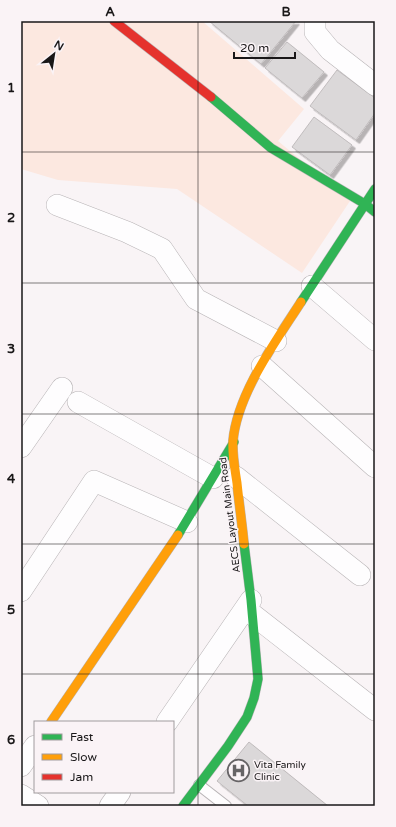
<svg xmlns="http://www.w3.org/2000/svg" width="396" height="827" viewBox="0 0 396 827" font-family="'Varela Round',sans-serif">
<style>
.green{fill:#fce8e0}
.building{fill:#dbd8d9;stroke:#c0bcbd;filter:url(#shadow)}
.lines{fill:none;stroke-linecap:round;stroke-linejoin:round}
.lane-casing{stroke:#b8b4b6;stroke-width:12}
.street-casing{stroke:#b8b4b6;stroke-width:22}
.fast-casing{stroke:#b8b4b6;stroke-width:10}
.slow-casing{stroke:#b8b4b6;stroke-width:10}
.jam-casing{stroke:#b8b4b6;stroke-width:10}
.lane{stroke:#fefdfe;stroke-width:10}
.street{stroke:#fefdfe;stroke-width:21}
.fast{stroke:#30b455;stroke-width:9}
.slow{stroke:#ff9f0a;stroke-width:9}
.jam{stroke:#e5322d;stroke-width:9}
.grid{fill:none;stroke:#191718;stroke-width:1;stroke-opacity:0.55}
.labels{text-anchor:middle;dominant-baseline:central;stroke-width:3;stroke-linejoin:round;paint-order:stroke}
.street-label{font-size:10px;fill:#191718;stroke:#faf3f6}
.poi-label{font-size:10px;fill:#191718;stroke:#faf3f6;text-anchor:start}
.neatline{fill:none;stroke:#191718;stroke-width:1.5}
.grid-label{font-size:13px;text-anchor:middle;font-weight:bold;fill:#191718}
</style>
<defs>
<filter id="shadow"><feDropShadow dx="3.5" dy="3.5" stdDeviation="0" flood-color="#0004"/></filter>
</defs>
<rect width="100%" height="100%" fill="#f9f4f6"/>
<polygon class="green" points="21,21 202,21 304,109 278,141 350,201 302,273 177,189 58,180 21,169"/>
<g class="building">
<polygon points="209,21 296,21 261,64"/>
<polygon points="287,42 324,72 302,98 265,68"/>
<polygon points="337,70 375,98 375,113 356,140 310,106"/>
<polygon points="314,117 352,145 330,175 292,147"/>
<polygon points="249,742 328,806 248,806 217,781"/>
</g>
<g class="lines">
<defs>
<polyline id="lane" points="199,785 226,806"/>
<g id="street">
<polyline points="315,21 315,32 330,50 375,85"/>
<polyline points="57,205 127,232 162,249 196,299 276,341"/>
<polyline points="312,286 375,340"/>
<polyline points="262,366 375,467"/>
<polyline points="78,402 213,478"/>
<polyline points="21,447 62,388"/>
<polyline points="236,477 360,575"/>
<polyline points="21,591 94,481 187,522"/>
<polyline points="252,614 375,710"/>
<polyline points="167,722 251,600"/>
<polyline points="21,766 35,746"/>
<polyline points="21,795 38,806"/>
<polyline points="110,806 120,792"/>
</g>
<g id="fast">
<polyline points="211,97 271,148 365,204 375,212"/>
<polyline points="301,302 375,189"/>
<polyline points="178,535 234,442"/>
<polyline points="183,806 228,746 247,717 254,698 258,679 251,600 244,544"/>
</g>
<g id="slow">
<path d="M244,544C242,523 239,503 237,483C235,469 232,455 233,441C237,394 276,341 301,302"/>
<polyline points="51,722 178,535"/>
</g>
<polyline id="jam" points="114,21 211,97"/>
</defs>
<use href="#lane" class="lane-casing"/>
<use href="#street" class="street-casing"/>
<use href="#fast" class="fast-casing"/>
<use href="#slow" class="slow-casing"/>
<use href="#jam" class="jam-casing"/>
<use href="#lane" class="lane"/>
<use href="#street" class="street"/>
<use href="#fast" class="fast"/>
<use href="#slow" class="slow"/>
<use href="#jam" class="jam"/>
</g>
<path class="grid" d="M198,21V806M21,152H375M21,283H375M21,414H375M21,544H375M21,674H375"/>
<defs>
<symbol id="hospital-ring" viewBox="-11 -11 22 22"><circle r="9.5" fill="#faf3f6" stroke="#676466" stroke-width="1.5"/><path d="M-5-5h3v3.5h4V-5h3V5h-3V1.5h-4V5h-3Z" fill="#676466"/></symbol>
</defs>
<g fill-rule="evenodd">
<use href="#hospital-ring" x="226" y="758" width="25" height="25"/>
</g>
<g class="labels">
<g class="street-label">
<text transform="translate(230 515) rotate(-97)">AECS Layout Main Road</text>
</g>
<g class="poi-label">
<text x="254" y="765">Vita Family<tspan x="254" dy="12">Clinic</tspan></text>
</g>
</g>
<rect width="396" height="827" fill="none" stroke="#faf3f6" stroke-width="44"/>
<rect x="34" y="721" width="140" height="72" fill="#faf3f6" stroke="#a09b9d"/>
<rect x="42" y="734" width="20" height="6" fill="#30b455" stroke="#a09b9d"/>
<text x="70" y="741" font-size="12" fill="#191718">Fast</text>
<rect x="42" y="754" width="20" height="6" fill="#ff9f0a" stroke="#a09b9d"/>
<text x="70" y="761" font-size="12" fill="#191718">Slow</text>
<rect x="42" y="774" width="20" height="6" fill="#e5322d" stroke="#a09b9d"/>
<text x="70" y="781" font-size="12" fill="#191718">Jam</text>
<g transform="translate(54 54) rotate(30)" stroke="#faf3f6" stroke-width="3" paint-order="stroke">
<path d="M0-3L7 15L0 10L-7 15Z" fill="#191718"/>
<text y="-6" font-size="11" font-weight="bold" text-anchor="middle" fill="#191718">N</text>
</g>
<path d="M234 52v6h61v-6" fill="none" stroke="#191718" stroke-width="2"/>
<text x="240" y="52" font-size="12" fill="#191718" stroke="#faf3f6" stroke-width="3" paint-order="stroke">20 m</text>
<rect x="22" y="22" width="352" height="783" class="neatline"/>
<g class="grid-label">
<text x="110" y="16">A</text>
<text x="286" y="16">B</text>
<text x="11" y="92">1</text>
<text x="11" y="222">2</text>
<text x="11" y="353">3</text>
<text x="11" y="483">4</text>
<text x="11" y="614">5</text>
<text x="11" y="744">6</text>
</g>
</svg>
